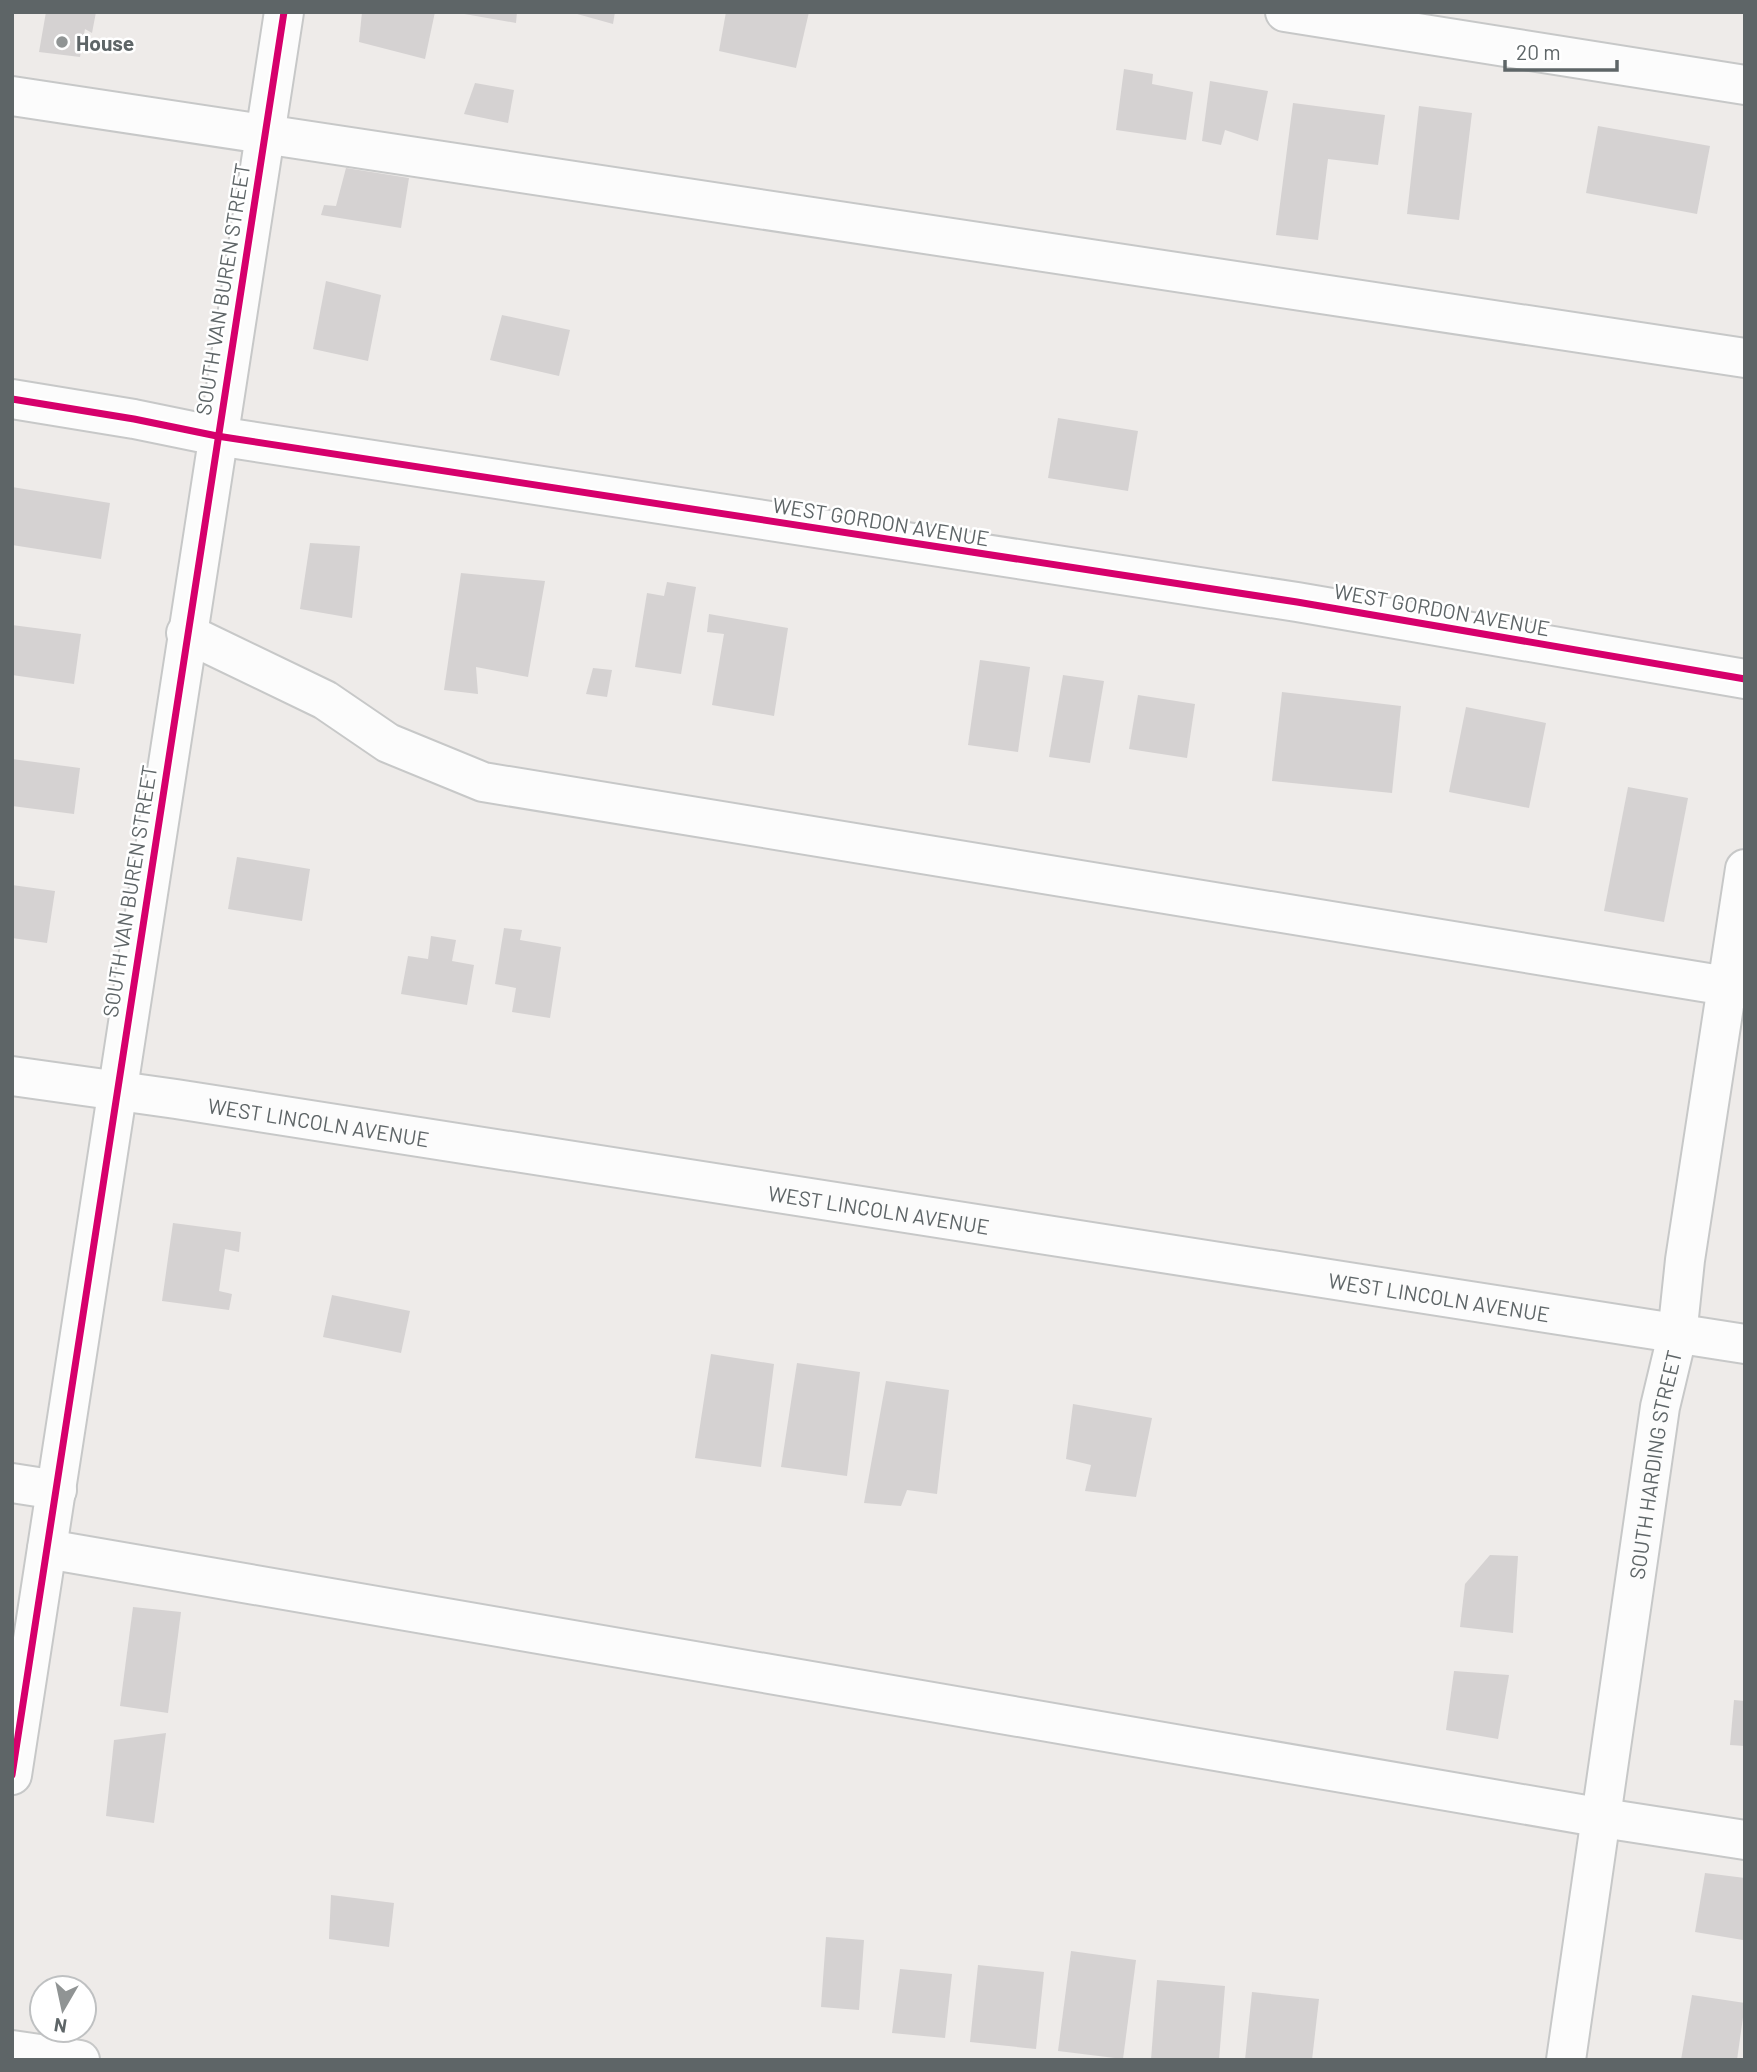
<svg xmlns="http://www.w3.org/2000/svg" width="1757" height="2072" viewBox="0 0 1757 2072" font-family="Barlow,sans-serif">
<style>
.building{fill:#d5d2d2}
.lines{fill:none;stroke-linecap:round;stroke-linejoin:round}
.minor-casing{stroke:#c7c8c8;stroke-width:42}
.minor{stroke:#fcfcfc;stroke-width:38}
.cycleway-casing{stroke:#fff;stroke-width:11}
.cycleway{stroke:#d6006c;stroke-width:7}
.poi-dot{fill:#909494;stroke:#fff;stroke-width:2.5}
.labels{text-anchor:middle;dominant-baseline:central;stroke-width:5;stroke-linejoin:round;paint-order:stroke}
.poi-label{font-size:21px;font-weight:bold;fill:#5e6567;stroke:#fff;text-anchor:start}
.street-label{font-size:21px;fill:#5e6567;stroke:#fff}
</style>
<rect width="100%" height="100%" fill="#eeebe9"/>
<g class="building">
<polygon points="46,12 96,12 92,33 85,29 80,57 39,52"/>
<polygon points="362,12 435,12 425,59 359,42"/>
<polygon points="453,12 517,12 516,23"/>
<polygon points="570,12 615,12 613,24"/>
<polygon points="726,12 809,12 796,68 719,51"/>
<polygon points="1124,69 1153,74 1152,84 1193,92 1186,140 1116,130"/>
<polygon points="1210,81 1268,91 1258,141 1225,130 1221,145 1202,141"/>
<polygon points="475,83 514,90 508,123 464,114"/>
<polygon points="1293,103 1385,115 1378,165 1328,159 1318,240 1276,235"/>
<polygon points="1419,106 1472,113 1459,220 1407,214"/>
<polygon points="1598,126 1710,146 1697,214 1586,193"/>
<polygon points="346,168 409,178 401,228 321,215 324,205 336,206"/>
<polygon points="326,281 381,295 368,361 313,349"/>
<polygon points="502,315 570,330 559,376 490,360"/>
<polygon points="1058,418 1138,431 1128,491 1048,478"/>
<polygon points="12,487 110,503 101,559 12,545"/>
<polygon points="310,543 360,546 352,618 300,609"/>
<polygon points="461,573 545,581 528,677 476,667 478,694 444,690"/>
<polygon points="667,582 696,587 681,674 635,667 647,593 664,596"/>
<polygon points="709,614 788,628 774,716 712,705 724,634 707,632"/>
<polygon points="12,625 81,634 74,684 12,675"/>
<polygon points="980,660 1030,667 1018,752 968,745"/>
<polygon points="593,668 612,670 607,697 586,694"/>
<polygon points="1063,675 1104,681 1090,763 1049,757"/>
<polygon points="1282,692 1401,706 1392,793 1272,781"/>
<polygon points="1138,695 1195,704 1187,758 1129,749"/>
<polygon points="1466,707 1546,723 1529,808 1449,792"/>
<polygon points="12,759 80,768 74,814 12,806"/>
<polygon points="1628,787 1688,798 1664,922 1604,911"/>
<polygon points="237,857 310,869 302,921 228,909"/>
<polygon points="12,885 55,891 47,943 12,938"/>
<polygon points="504,928 522,930 520,940 561,947 550,1018 512,1012 516,988 495,984"/>
<polygon points="431,936 456,940 452,961 474,965 467,1005 401,994 408,956 428,959"/>
<polygon points="173,1223 241,1232 239,1252 225,1249 219,1291 232,1294 229,1310 162,1301"/>
<polygon points="332,1295 410,1311 401,1353 323,1337"/>
<polygon points="711,1354 774,1364 761,1467 695,1458"/>
<polygon points="797,1363 860,1372 847,1476 781,1467"/>
<polygon points="886,1381 949,1390 937,1494 907,1490 901,1506 864,1503"/>
<polygon points="1073,1404 1152,1418 1136,1497 1085,1491 1091,1465 1066,1459"/>
<polygon points="1490,1555 1518,1556 1513,1633 1460,1627 1465,1584"/>
<polygon points="133,1607 181,1612 168,1713 120,1706"/>
<polygon points="1454,1671 1509,1675 1498,1739 1446,1730"/>
<polygon points="1734,1700 1745,1701 1745,1746 1730,1745"/>
<polygon points="166,1733 154,1823 106,1816 114,1740"/>
<polygon points="1705,1873 1745,1878 1743,1940 1695,1932"/>
<polygon points="331,1895 394,1903 389,1947 329,1939"/>
<polygon points="826,1937 864,1940 859,2010 821,2007"/>
<polygon points="1071,1951 1136,1960 1123,2059 1058,2051"/>
<polygon points="978,1965 1044,1972 1036,2049 970,2042"/>
<polygon points="900,1969 952,1974 945,2038 892,2033"/>
<polygon points="1157,1980 1225,1986 1219,2060 1151,2060"/>
<polygon points="1252,1992 1319,1999 1312,2060 1245,2060"/>
<polygon points="1692,1995 1745,2003 1737,2060 1681,2060"/>
</g>
<g class="lines">
<defs>
<g id="minor">
<polyline points="1285,12 1745,85"/>
<polyline points="12,96 1745,358"/>
<polyline points="12,399 134,419 217,436 1297,602 1745,679"/>
<polyline points="186,633 325,700 388,743 483,782 1745,989"/>
<path id="s1" d="M12,1076L176,1099L1745,1344"/>
<polyline points="12,1483 57,1490"/>
<polyline points="47,1549 1603,1818 1745,1840"/>
<polyline points="12,1775 284,12"/>
<polyline points="12,2050 80,2060"/>
<path id="s2" d="M1566,2060L1660,1407L1677,1336L1685,1260L1745,869"/>
</g>
</defs>
<use href="#minor" class="minor-casing"/>
<use href="#minor" class="minor"/>
<defs>
<g id="cycleway">
<polyline points="12,399 134,419 217,436 1297,602 1745,679"/>
<polyline points="12,1775 284,12"/>
</g>
</defs>
<use href="#cycleway" class="cycleway-casing"/>
<use href="#cycleway" class="cycleway"/>
</g>
<circle class="poi-dot" cx="62" cy="42" r="7"/>
<g class="labels">
<g class="poi-label">
<text x="76" y="42">House</text>
</g>
<g class="street-label">
<text transform="translate(222 289) rotate(-81)">SOUTH VAN BUREN STREET</text>
<text transform="translate(881 521) rotate(9)">WEST GORDON AVENUE</text>
<text transform="translate(1442 609) rotate(10)">WEST GORDON AVENUE</text>
<text transform="translate(129 891) rotate(-81)">SOUTH VAN BUREN STREET</text>
<text stroke="none"><textPath href="#s1" startOffset="310">WEST LINCOLN AVENUE</textPath></text>
<text stroke="none"><textPath href="#s1" startOffset="877">WEST LINCOLN AVENUE</textPath></text>
<text stroke="none"><textPath href="#s1" startOffset="1444">WEST LINCOLN AVENUE</textPath></text>
<text stroke="none"><textPath href="#s2" startOffset="602">SOUTH HARDING STREET</textPath></text>
</g>
</g>
<rect width="1757" height="2072" fill="none" stroke="#5e6567" stroke-width="28"/>
<g transform="translate(63 2009) rotate(189)"><circle r="33" fill="#ffffff" stroke="#bfc1c2" stroke-width="2"/>
<path d="M0-5L12 26L0 18L-12 26Z" fill="#909494"/>
<text y="-10" font-size="19" font-weight="bold" text-anchor="middle" fill="#5e6567">N</text>
</g>
<path d="M1505 60v10h112v-10" fill="none" stroke="#5e6567" stroke-width="3.5"/>
<text x="1516" y="60" font-size="21" fill="#5e6567" stroke="#ffffff" stroke-width="5" paint-order="stroke">20 m</text>
</svg>
